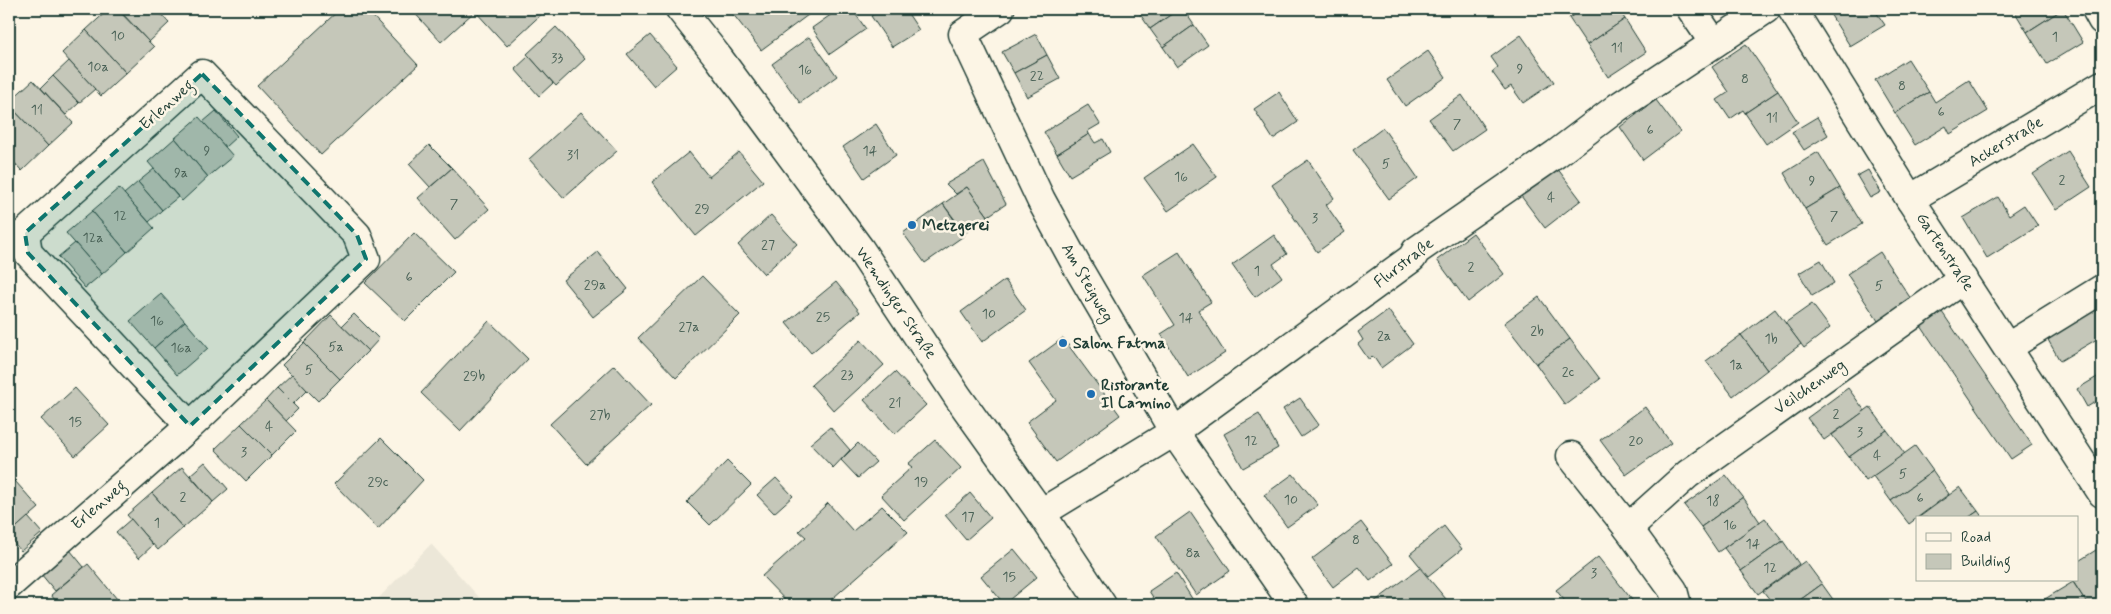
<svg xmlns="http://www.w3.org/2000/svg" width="2111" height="614" viewBox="0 0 2111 614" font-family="Mynerve,sans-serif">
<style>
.built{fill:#ece7d8}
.building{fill:#c5c7b9;stroke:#1f3d34}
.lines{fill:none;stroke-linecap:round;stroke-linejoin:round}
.minor-casing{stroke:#1f3d34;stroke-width:31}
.secondary-casing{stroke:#1f3d34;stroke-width:31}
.minor{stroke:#fcf5e5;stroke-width:28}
.secondary{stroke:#fcf5e5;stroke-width:28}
.marked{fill:#0f766e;fill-opacity:0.2;stroke:#0f766e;stroke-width:4;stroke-dasharray:10 6;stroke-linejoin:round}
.poi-dot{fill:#1f6fb2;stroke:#fcf5e5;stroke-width:2}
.labels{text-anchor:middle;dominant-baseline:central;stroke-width:5;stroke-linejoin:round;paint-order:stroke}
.number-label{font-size:14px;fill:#486055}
.street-label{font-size:16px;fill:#1f3d34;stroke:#fcf5e5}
.poi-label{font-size:16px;font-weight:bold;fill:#1f3d34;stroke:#fcf5e5;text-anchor:start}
</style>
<rect width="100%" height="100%" fill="#fcf5e5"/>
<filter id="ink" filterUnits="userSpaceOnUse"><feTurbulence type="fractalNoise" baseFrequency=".02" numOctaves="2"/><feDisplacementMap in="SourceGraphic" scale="10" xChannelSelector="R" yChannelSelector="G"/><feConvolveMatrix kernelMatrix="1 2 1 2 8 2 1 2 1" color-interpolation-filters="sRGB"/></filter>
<g filter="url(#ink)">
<polygon class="built" points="431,544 486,605 372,605"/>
<g class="building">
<polygon points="109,9 117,9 154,47 126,73 86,30"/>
<polygon points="126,9 156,9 169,23 149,42 122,13"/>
<polygon points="340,9 366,9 418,65 321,155 257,86"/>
<polygon points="411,9 547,9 507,46 475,11 441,42"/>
<polygon points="729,9 810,9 812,12 761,50"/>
<polygon points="839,9 852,9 866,29 830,54 812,28"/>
<polygon points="882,9 905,9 919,30 892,47 871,16"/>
<polygon points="1141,9 1179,9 1150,29 1138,11"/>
<polygon points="1179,9 1183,9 1194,25 1163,47 1150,29"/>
<polygon points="1583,9 1618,9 1625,19 1587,45 1569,18"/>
<polygon points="1827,9 1874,9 1885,25 1850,46"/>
<polygon points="2013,9 2063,9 2027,32"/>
<polygon points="2063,9 2083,42 2047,64 2027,32"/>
<polygon points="1625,19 1646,52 1608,77 1587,45"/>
<polygon points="1194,25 1208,45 1177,67 1163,47"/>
<polygon points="556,27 585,59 556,86 527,54"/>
<polygon points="86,30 126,73 101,96 62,53"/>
<polygon points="1036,34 1047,55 1014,73 1002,52"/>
<polygon points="650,35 677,66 654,86 627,54"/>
<polygon points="1521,35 1554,82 1523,103 1511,86 1505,90 1492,72 1498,67 1491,57"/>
<polygon points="809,37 837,76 800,103 772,64"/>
<polygon points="1746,44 1778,91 1745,113 1743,110 1730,119 1717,100 1729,92 1712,67"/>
<polygon points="1428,51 1446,77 1405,106 1387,80"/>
<polygon points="1047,55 1060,79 1027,97 1014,73"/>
<polygon points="529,56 553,83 539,96 515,69"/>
<polygon points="1908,59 1929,92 1895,113 1875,80"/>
<polygon points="69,61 95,89 79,103 53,76"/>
<polygon points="53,76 79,103 66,115 41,88"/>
<polygon points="33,80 73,123 48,146 9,105 9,102"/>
<polygon points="1969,80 1988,111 1950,134 1946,126 1915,145 1895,113 1929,92 1935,102"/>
<polygon points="1778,91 1798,122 1766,144 1745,113"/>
<polygon points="1279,92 1298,122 1273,139 1254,109"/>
<polygon points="1462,95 1485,129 1453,151 1429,119"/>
<polygon points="1656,100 1680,132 1643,160 1620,127"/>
<polygon points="9,105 48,146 22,171 9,157"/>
<polygon points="1088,105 1100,124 1088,131 1089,134 1057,154 1044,132"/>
<polygon points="216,111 237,136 225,147 203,122"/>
<polygon points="581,112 617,151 564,198 529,159"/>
<polygon points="199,117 233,156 208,177 175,138"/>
<polygon points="1817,117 1828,135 1804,150 1792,132"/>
<polygon points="876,124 896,155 864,178 843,147"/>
<polygon points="1383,128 1418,178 1389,199 1353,150"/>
<polygon points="1089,134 1095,143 1103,139 1110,152 1070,176 1057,154"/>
<polygon points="175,138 208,177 182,201 148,162"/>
<polygon points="1193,144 1217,177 1168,211 1144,178"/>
<polygon points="429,145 452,168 430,187 409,164"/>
<polygon points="2068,151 2091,187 2056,210 2033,174"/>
<polygon points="689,152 709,177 739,152 763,181 696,236 652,182"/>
<polygon points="1818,152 1840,188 1805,209 1784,173"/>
<polygon points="9,157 17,166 9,173"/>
<polygon points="1308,160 1334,198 1326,205 1345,232 1317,252 1272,185"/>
<polygon points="984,162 1006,204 988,216 967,187 956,194 946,184"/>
<polygon points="452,168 489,209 455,240 418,198"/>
<polygon points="1557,168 1581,200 1545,228 1521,196"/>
<polygon points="154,169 178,197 162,210 138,182"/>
<polygon points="1868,170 1881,192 1870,198 1857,176"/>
<polygon points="138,182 162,210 149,222 124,194"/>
<polygon points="967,187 988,216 965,233 943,204"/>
<polygon points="119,188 154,228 127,252 92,211"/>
<polygon points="1840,188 1862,224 1828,245 1805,209"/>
<polygon points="1998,197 2009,215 2024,205 2038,226 1987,258 1963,218"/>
<polygon points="943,204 965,235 925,263 903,233"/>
<polygon points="92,211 127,252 102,274 66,233"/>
<polygon points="771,215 797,244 764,274 738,245"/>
<polygon points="414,233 454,272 405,321 365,283"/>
<polygon points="1473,233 1504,274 1468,302 1437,260"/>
<polygon points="1274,235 1287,254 1273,264 1282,277 1255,297 1232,265"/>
<polygon points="75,243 102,274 85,288 58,257"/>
<polygon points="598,252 628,289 593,317 563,280"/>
<polygon points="1179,252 1211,302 1198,310 1225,353 1188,377 1161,334 1175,325 1143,275"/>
<polygon points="1880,252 1911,299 1878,321 1847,274"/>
<polygon points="1821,260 1834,283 1812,296 1799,273"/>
<polygon points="702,276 740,315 676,378 638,338"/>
<polygon points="1005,280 1026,310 982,342 961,312"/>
<polygon points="836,282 860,312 811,353 786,323"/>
<polygon points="161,294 185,321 154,348 130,321"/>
<polygon points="1539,297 1570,339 1536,364 1504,323"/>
<polygon points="1812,304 1830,328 1804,348 1785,323"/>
<polygon points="2102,305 2102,336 2060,361 2047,338"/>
<polygon points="1775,309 1801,344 1767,370 1741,335"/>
<polygon points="1388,310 1413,344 1381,368 1373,356 1369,360 1358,344 1363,340 1358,332"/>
<polygon points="1942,312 2032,445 2011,459 1921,326"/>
<polygon points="354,314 379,339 368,351 342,326"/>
<polygon points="331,315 368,351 340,379 304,343"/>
<polygon points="185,321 208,348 177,375 154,348"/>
<polygon points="489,321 528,359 460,431 421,393"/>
<polygon points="1741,335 1767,370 1733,396 1706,361"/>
<polygon points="1063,338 1120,415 1056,462 1027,422 1056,400 1029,363"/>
<polygon points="1570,339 1600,379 1565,405 1536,364"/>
<polygon points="861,340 884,365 834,411 811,385"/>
<polygon points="304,343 340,379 318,401 282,365"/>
<polygon points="614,365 651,405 586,464 550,424"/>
<polygon points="895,372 926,405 895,434 864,400"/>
<polygon points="292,374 307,390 293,404 277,388"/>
<polygon points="2102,374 2102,398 2087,407 2077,389"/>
<polygon points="75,388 109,425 75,456 41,419"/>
<polygon points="277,388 298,409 286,421 266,400"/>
<polygon points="1848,388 1865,411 1824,440 1807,418"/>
<polygon points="1300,398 1319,425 1301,437 1283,409"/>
<polygon points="266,400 296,431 272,455 241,424"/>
<polygon points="1645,407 1671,443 1626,475 1600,440"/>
<polygon points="1870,407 1887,430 1849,457 1832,435"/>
<polygon points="1259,414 1278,448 1243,468 1224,434"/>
<polygon points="241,424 272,455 246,481 215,449"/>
<polygon points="830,427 850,450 833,468 810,444"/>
<polygon points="1887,430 1905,454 1866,481 1849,457"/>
<polygon points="381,438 423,480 378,529 334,484"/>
<polygon points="935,440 961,468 904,520 881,495 912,467 908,464"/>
<polygon points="858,443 876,462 858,478 841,460"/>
<polygon points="1915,446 1933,471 1891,501 1873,476"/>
<polygon points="727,461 751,485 710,525 687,502"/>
<polygon points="205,462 228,489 213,502 190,475"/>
<polygon points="182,467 213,502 183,528 152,493"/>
<polygon points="1933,471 1949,494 1909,524 1891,501"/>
<polygon points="9,473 15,481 9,487"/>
<polygon points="1293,474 1318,505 1287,527 1264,495"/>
<polygon points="1726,475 1743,497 1701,527 1684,505"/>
<polygon points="776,478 793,496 774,513 757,495"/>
<polygon points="15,481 39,508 9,534 9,487"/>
<polygon points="1960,487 1978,511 1968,518 1918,518"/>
<polygon points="152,493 183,528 158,550 127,515"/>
<polygon points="970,493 991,518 966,540 945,515"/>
<polygon points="1743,497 1760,522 1718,552 1701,527"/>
<polygon points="828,503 853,531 882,506 908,532 825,605 790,605 762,576 806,537 799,531"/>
<polygon points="1978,511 1983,518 1968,518"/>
<polygon points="1190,512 1230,571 1196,595 1156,536"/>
<polygon points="28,517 42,533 21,551 9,537 9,534"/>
<polygon points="1765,518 1783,541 1741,571 1724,548"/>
<polygon points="131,519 153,545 139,558 116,532"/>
<polygon points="1361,522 1393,564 1370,581 1359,567 1333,587 1312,559"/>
<polygon points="1444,526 1462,549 1428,576 1410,554"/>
<polygon points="1783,541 1799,564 1758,594 1741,571"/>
<polygon points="1014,549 1037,577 1004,604 981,576"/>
<polygon points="70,550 84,567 55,591 41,574"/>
<polygon points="2096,550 2102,561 2102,605 2088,605 2072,580 2077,580 2077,562"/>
<polygon points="1598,557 1636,605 1568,605 1556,590"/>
<polygon points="1805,561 1822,584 1793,605 1774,605 1763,591"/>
<polygon points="88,564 122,605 59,605 51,595"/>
<polygon points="1420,568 1451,605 1370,605"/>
<polygon points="1176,573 1196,605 1158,605 1149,591"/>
<polygon points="2073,582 2088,605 2043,605 2040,602"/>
<polygon points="1822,584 1837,605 1793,605"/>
</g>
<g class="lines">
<defs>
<g id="minor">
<polyline points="1000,9 963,34 1041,200 1078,268 1174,432 1294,605"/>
<polyline points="1691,9 1714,43"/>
<polyline points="1792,9 1910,199 2102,493"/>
<polyline points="2096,9 2102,20"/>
<polyline points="1910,199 2102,85"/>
<polyline points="2008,347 2102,289"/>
<polyline points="1571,456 1628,528"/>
<polyline points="1041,513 1174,432 1412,258 1416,251 1556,154 1618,107 1766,9"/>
<polyline points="9,585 190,426 366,259 357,235 202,74 25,233 28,253 190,426"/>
<polyline points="1677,605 1673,590 1628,528 1688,474 1963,279"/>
</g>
<polyline id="secondary" points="680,9 718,57 860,249 958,397 1041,513 1102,605"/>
</defs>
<use href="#minor" class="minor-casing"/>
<use href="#secondary" class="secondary-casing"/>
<use href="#minor" class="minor"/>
<use href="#secondary" class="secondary"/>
</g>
</g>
<path class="marked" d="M202,74L357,235L366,259L190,426L28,253L25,233Z"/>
<g class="poi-dot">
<circle cx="912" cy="225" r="5"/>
<circle cx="1063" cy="343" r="5"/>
<circle cx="1091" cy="394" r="5"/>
</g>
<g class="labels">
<g class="number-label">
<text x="118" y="36">10</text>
<text x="2055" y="37">1</text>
<text x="1617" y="48">11</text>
<text x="557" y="58">33</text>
<text x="98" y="67">10a</text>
<text x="1520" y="69">9</text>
<text x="805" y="70">16</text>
<text x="1037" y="76">22</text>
<text x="1745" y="79">8</text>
<text x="1902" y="86">8</text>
<text x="37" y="110">11</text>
<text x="1941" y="112">6</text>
<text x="1772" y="118">11</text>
<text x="1457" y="124">7</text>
<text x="1650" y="130">6</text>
<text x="207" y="151">9</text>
<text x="870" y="151">14</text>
<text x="573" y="155">31</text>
<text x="1386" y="164">5</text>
<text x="181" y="173">9a</text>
<text x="1181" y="177">16</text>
<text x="2062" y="180">2</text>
<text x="1812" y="181">9</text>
<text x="1551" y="198">4</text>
<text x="454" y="204">7</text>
<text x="702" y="209">29</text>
<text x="120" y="216">12</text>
<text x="1834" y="216">7</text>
<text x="1315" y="218">3</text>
<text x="93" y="238">12a</text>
<text x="768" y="245">27</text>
<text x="1471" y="267">2</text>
<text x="1257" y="271">1</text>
<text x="409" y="277">6</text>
<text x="595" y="285">29a</text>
<text x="1879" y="286">5</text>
<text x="989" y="314">10</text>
<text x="823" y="317">25</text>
<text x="1186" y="318">14</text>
<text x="157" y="321">16</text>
<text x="689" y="327">27a</text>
<text x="1537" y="331">2b</text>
<text x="1384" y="336">2a</text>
<text x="1771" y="339">1b</text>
<text x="336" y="347">5a</text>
<text x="181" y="348">16a</text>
<text x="1736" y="365">1a</text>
<text x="309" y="370">5</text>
<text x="1568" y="372">2c</text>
<text x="847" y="375">23</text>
<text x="474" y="376">29b</text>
<text x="895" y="403">21</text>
<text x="1836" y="414">2</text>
<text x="600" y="415">27b</text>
<text x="75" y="422">15</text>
<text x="269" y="427">4</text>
<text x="1860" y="432">3</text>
<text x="1251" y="441">12</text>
<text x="1636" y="441">20</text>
<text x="244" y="452">3</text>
<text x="1877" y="456">4</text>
<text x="1903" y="474">5</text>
<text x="378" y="482">29c</text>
<text x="921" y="482">19</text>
<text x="183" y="497">2</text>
<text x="1920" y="498">6</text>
<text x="1291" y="500">10</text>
<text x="1713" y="501">18</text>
<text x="968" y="517">17</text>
<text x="157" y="523">1</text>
<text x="1730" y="525">16</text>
<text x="1356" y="540">8</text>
<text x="1753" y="544">14</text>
<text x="1193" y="553">8a</text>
<text x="1770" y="568">12</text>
<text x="1594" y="573">3</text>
<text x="1009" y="577">15</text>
</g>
<g class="street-label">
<text transform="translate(167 105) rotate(-42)">Erlenweg</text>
<text transform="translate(2006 142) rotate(-31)">Ackerstraße</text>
<text transform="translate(1945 252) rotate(56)">Gartenstraße</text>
<text transform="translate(1404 263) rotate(-38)">Flurstraße</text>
<text transform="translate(1087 283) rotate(60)">Am Steigweg</text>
<text transform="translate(896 303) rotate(56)">Wemdinger Straße</text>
<text transform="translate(1810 387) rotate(-35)">Veilchenweg</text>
<text transform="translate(99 505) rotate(-41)">Erlenweg</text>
</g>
<g class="poi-label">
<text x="922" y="225">Metzgerei</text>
<text x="1073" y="343">Salon Fatma</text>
<text x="1101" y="385">Ristorante<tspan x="1101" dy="18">Il Camino</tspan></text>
</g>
</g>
<rect width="2111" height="614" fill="none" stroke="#fcf5e5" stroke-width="30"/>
<rect x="15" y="15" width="2081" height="584" fill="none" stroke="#1f3d34" stroke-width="2" filter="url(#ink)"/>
<rect x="1916" y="516" width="162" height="65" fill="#fcf5e5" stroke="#a4ab9e"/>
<rect x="1926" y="533" width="25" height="8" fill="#fcf5e5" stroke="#a4ab9e"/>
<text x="1961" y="542" font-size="15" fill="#1f3d34">Road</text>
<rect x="1926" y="554" width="25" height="15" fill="#c5c7b9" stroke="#a4ab9e"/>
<text x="1961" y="566" font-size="15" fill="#1f3d34">Building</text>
</svg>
